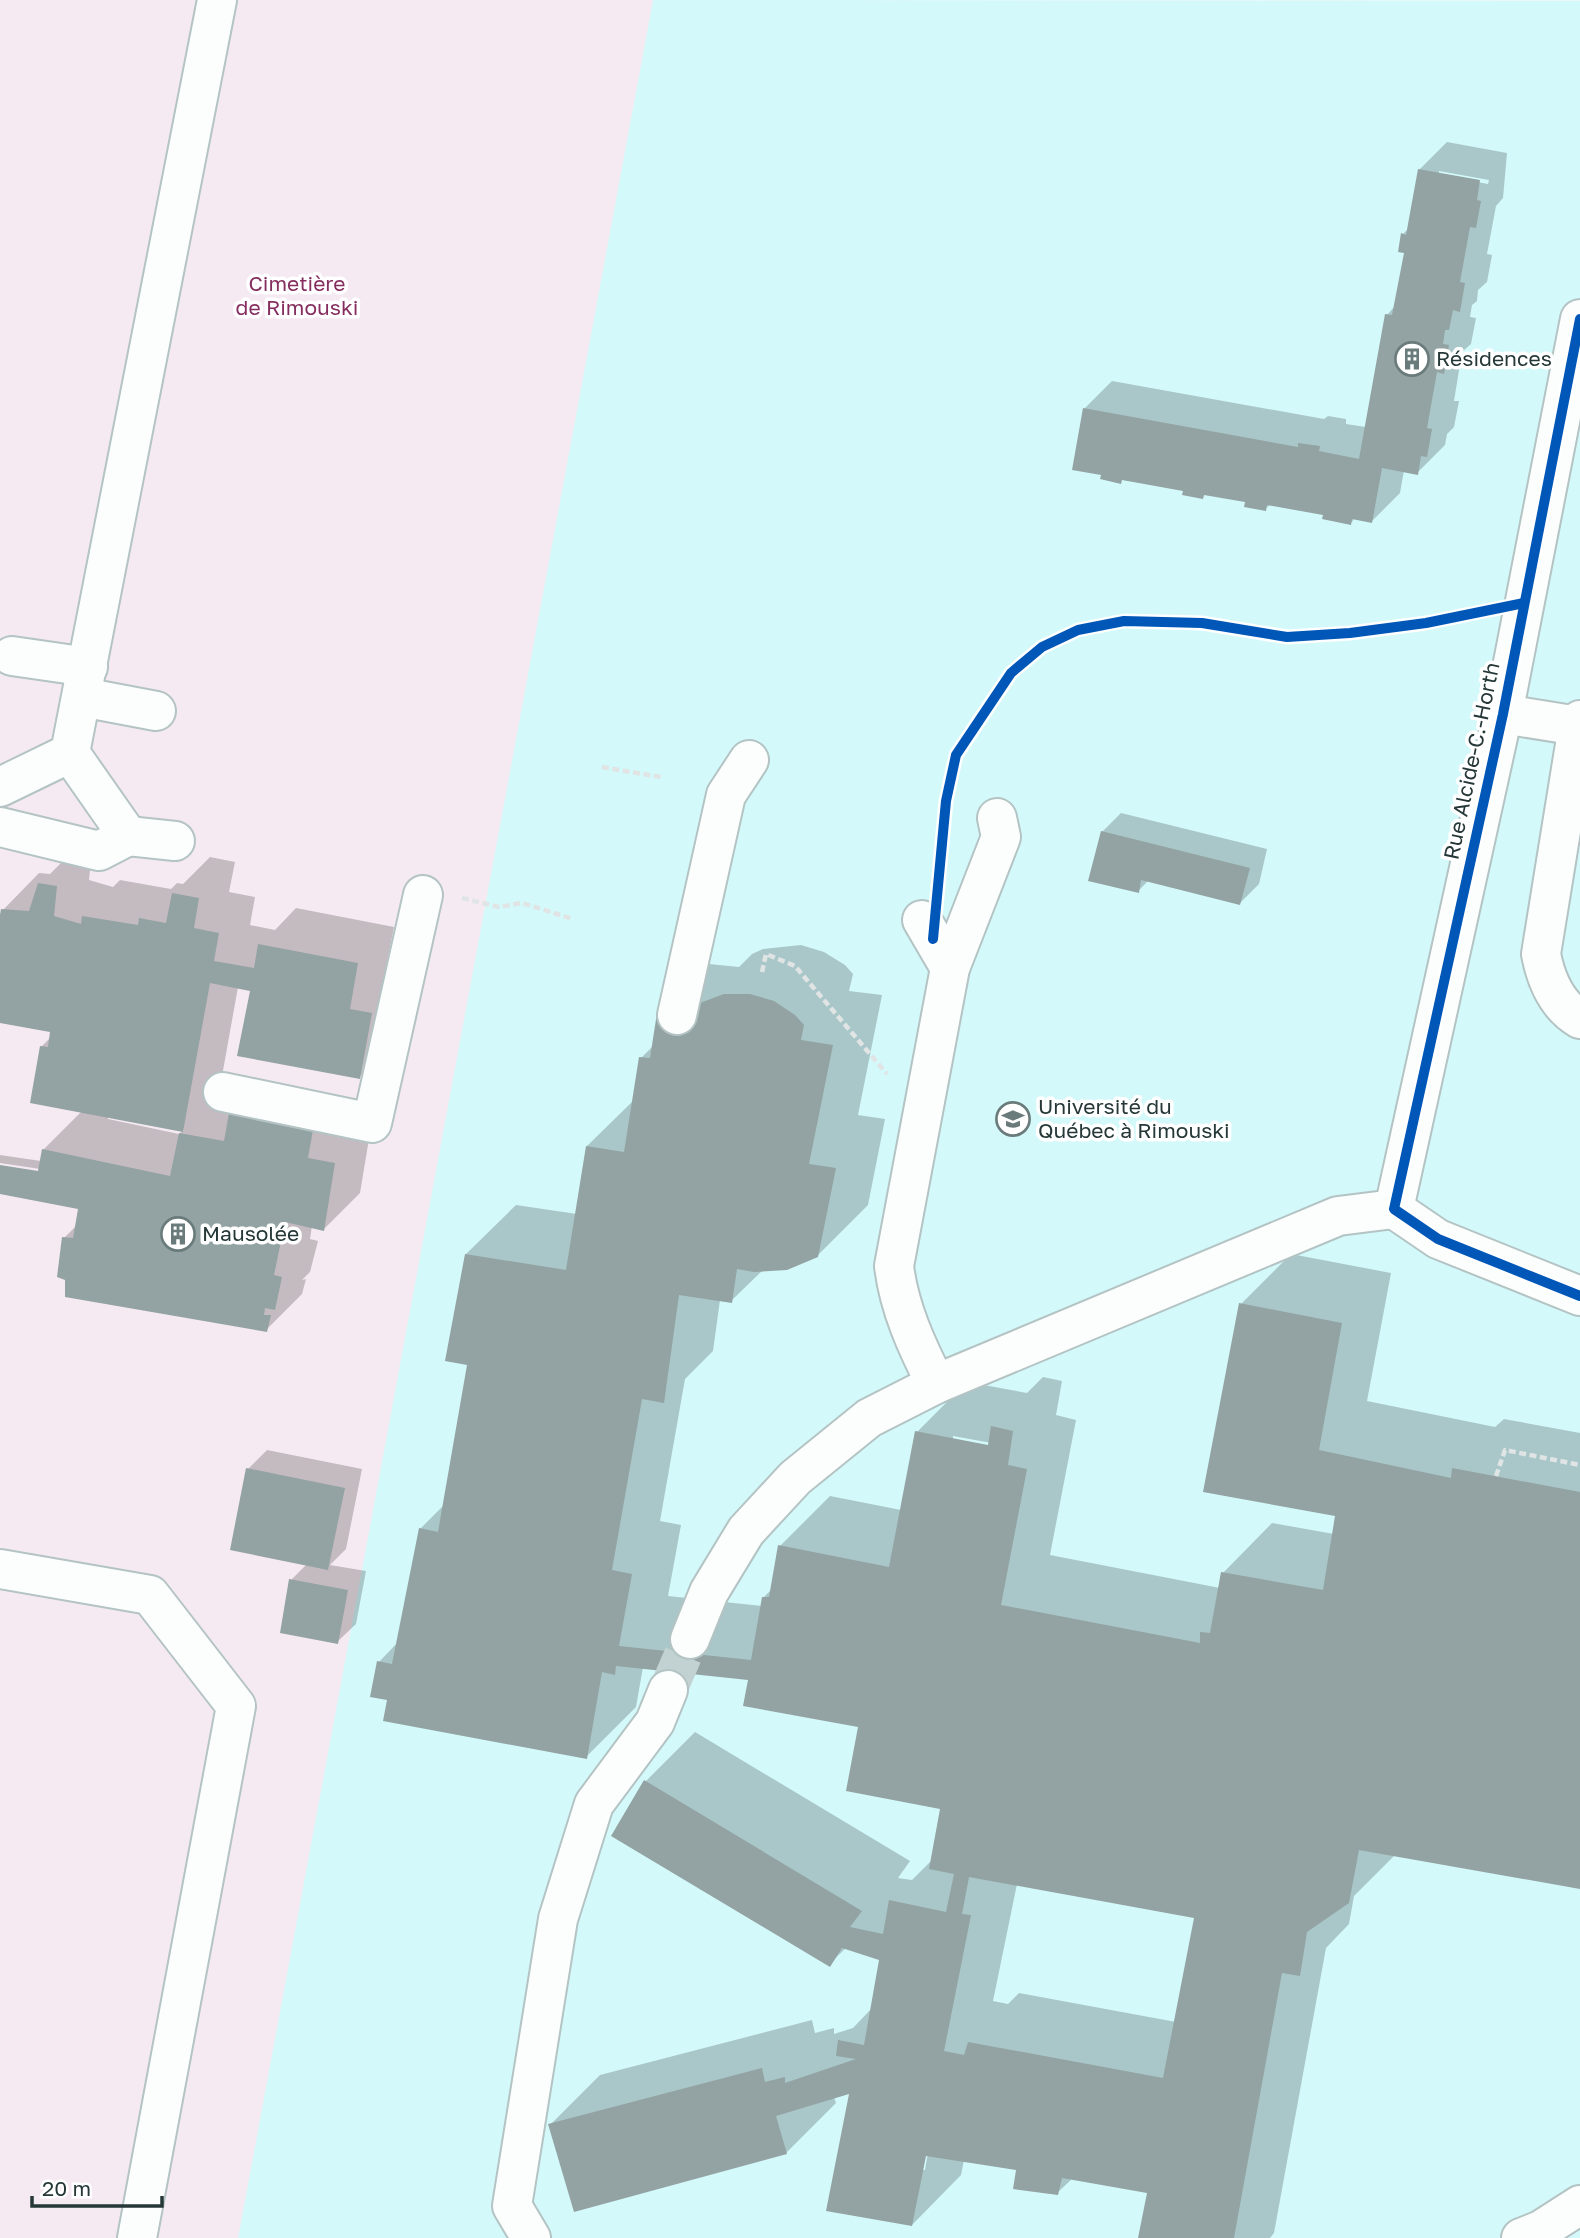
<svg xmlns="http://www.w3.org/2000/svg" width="1580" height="2238" font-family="'Golos Text',sans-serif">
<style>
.built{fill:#d4f9fa}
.green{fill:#f5eaf2}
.shadow{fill:#0003;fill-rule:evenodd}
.building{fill:#93a2a2;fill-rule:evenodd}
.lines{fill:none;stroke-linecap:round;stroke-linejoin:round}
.minor-tunnel{stroke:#c2d1d1;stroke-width:38;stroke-dasharray:38 19;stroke-linecap:butt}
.minor-casing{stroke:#b4c3c3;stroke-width:42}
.path{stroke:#e0e4e4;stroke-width:4.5;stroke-dasharray:7 3.5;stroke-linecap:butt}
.minor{stroke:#fcfefe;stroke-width:38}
.cycleway-casing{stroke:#fff;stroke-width:15}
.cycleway{stroke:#0057b8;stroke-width:10}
.labels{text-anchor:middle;stroke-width:7;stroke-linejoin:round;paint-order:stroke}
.park-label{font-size:21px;fill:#852e5f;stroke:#fff}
.poi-label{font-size:21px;fill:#253737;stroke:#fff;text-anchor:start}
.street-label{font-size:21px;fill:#253737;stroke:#fff}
</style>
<rect width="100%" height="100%" fill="#e9f8f8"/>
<polygon class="built" points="653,0 1580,1 1580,2238 238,2238"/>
<polygon class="green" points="0,0 653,0 238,2238 0,2238"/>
<g class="shadow">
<path d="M 1447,142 L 1507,153 L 1503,198 L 1496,206 L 1487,254 L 1492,255 L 1487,282 L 1478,290 L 1477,301 L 1472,305 L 1470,317 L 1476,318 L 1471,344 L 1462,352 L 1454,401 L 1459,401 L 1454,427 L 1447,434 L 1445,445 L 1417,473 L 1404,470 L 1400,493 L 1372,521 L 1355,518 L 1351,523 L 1325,514 L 1271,504 L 1265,509 L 1247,501 L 1206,493 L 1202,497 L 1185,490 L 1084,409 L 1112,381 L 1324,419 L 1328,416 L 1346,419 L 1346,424 L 1366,427 L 1387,315 L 1395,306 L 1406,252 L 1403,234 L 1409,228 L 1419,170 ZM 1439,171 L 1489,180 L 1488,184 L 1439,175 Z"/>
<polygon points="1121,813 1267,849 1259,884 1240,903 1149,880 1138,891 1102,832"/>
<path d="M 76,848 L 92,851 L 89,880 L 113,887 L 120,880 L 171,889 L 177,883 L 183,884 L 210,857 L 235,862 L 229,892 L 255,897 L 250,925 L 275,930 L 296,908 L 394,927 L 385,973 L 408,977 L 396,1041 L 359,1077 L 252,989 L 238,987 L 219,1093 L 371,1127 L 360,1193 L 324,1229 L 312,1226 L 310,1239 L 318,1241 L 310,1272 L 302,1280 L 306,1279 L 302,1294 L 266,1330 L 64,1238 L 77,1225 L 80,1207 L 0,1193 L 0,1167 L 46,1174 L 47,1170 L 0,1163 L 0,1155 L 41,1161 L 43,1150 L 82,1111 L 42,1046 L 51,1037 L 52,1031 L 0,1021 L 3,910 L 39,873 L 50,874 ZM 108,1116 L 184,1130 L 179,1134 L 108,1119 Z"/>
<path d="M 801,945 L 824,952 L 845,965 L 853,974 L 849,991 L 882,995 L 858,1115 L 885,1119 L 868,1205 L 817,1256 L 763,1270 L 731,1301 L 720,1300 L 713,1351 L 685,1379 L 660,1521 L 681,1525 L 668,1596 L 762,1606 L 764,1597 L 772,1589 L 780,1546 L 830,1496 L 901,1510 L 917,1432 L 967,1382 L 1027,1393 L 1043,1377 L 1062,1381 L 1056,1415 L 1076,1420 L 1050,1555 L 1220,1588 L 1223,1573 L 1272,1523 L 1334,1534 L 1337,1515 L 1241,1304 L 1291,1254 L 1391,1273 L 1367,1401 L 1495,1427 L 1504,1419 L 1580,1433 L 1580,1888 L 1395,1855 L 1354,1896 L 1349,1924 L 1326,1948 L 1274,2233 L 1270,2238 L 1140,2238 L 1149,2192 L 1073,2178 L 1057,2193 L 1018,2168 L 964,2160 L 961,2175 L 912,2225 L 851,2092 L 834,2097 L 836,2103 L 786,2153 L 550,2125 L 600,2075 L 812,2020 L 815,2033 L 834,2028 L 834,2034 L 853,2028 L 872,2008 L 881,1958 L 846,1948 L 829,1964 L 645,1782 L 695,1732 L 910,1861 L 898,1878 L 912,1880 L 933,1859 L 942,1808 L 860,1726 L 750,1678 L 643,1667 L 636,1707 L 586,1757 L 389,1699 L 379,1662 L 398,1642 L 420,1529 L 444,1505 L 469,1364 L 466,1254 L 516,1205 L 577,1214 L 587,1146 L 634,1100 L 641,1058 L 654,1045 L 659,1014 L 709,964 L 739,967 L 752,954 L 763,949 ZM 953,1436 L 997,1444 L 997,1448 L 953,1440 ZM 1017,1884 L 1196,1916 L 1176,2022 L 1019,1993 L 1008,2004 L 993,2001 ZM 926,2147 L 929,2147 L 925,2170 L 921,2170 Z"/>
<polygon points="267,1450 362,1469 346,1549 330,1565 366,1571 356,1624 337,1642 291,1580 307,1564 248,1469"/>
</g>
<g class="building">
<polygon points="1418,169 1480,180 1477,200 1481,201 1476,228 1470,227 1460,282 1465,283 1460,312 1453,310 1449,330 1445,330 1443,344 1449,345 1444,374 1437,372 1427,428 1432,429 1427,457 1421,456 1418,475 1382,468 1372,523 1352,519 1351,525 1322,519 1323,515 1267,505 1266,511 1244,507 1245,502 1204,495 1203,499 1182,495 1183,491 1122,480 1121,484 1100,479 1101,475 1072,470 1083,408 1298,447 1298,443 1320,446 1319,451 1359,459 1385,314 1392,315 1404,253 1398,252 1401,233 1406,235"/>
<polygon points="1101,831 1250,868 1240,905 1141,880 1139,893 1088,881"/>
<polygon points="38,883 57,886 54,916 81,924 82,916 138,925 139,918 166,923 172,893 199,898 194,928 219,933 214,961 254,968 258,944 358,963 350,1009 372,1013 360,1079 237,1056 250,991 210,983 183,1132 30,1103 40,1046 48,1047 50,1032 0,1023 0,915 1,909 29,911"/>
<path d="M 724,994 L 750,994 L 774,1001 L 795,1015 L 804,1025 L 801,1040 L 833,1045 L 809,1164 L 836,1168 L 818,1257 L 787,1270 L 754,1272 L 737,1269 L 732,1303 L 679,1295 L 664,1403 L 642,1399 L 612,1570 L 632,1574 L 619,1646 L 751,1660 L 762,1597 L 769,1597 L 778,1545 L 889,1567 L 915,1431 L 988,1445 L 991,1426 L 1013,1431 L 1008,1465 L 1027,1469 L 1001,1605 L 1200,1643 L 1200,1632 L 1210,1633 L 1221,1572 L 1323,1590 L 1335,1516 L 1203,1492 L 1239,1303 L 1342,1323 L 1319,1450 L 1451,1478 L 1452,1468 L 1580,1492 L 1580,1889 L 1359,1850 L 1349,1903 L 1307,1932 L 1300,1976 L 1282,1973 L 1234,2238 L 1138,2238 L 1147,2193 L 1062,2178 L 1058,2195 L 1013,2189 L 1016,2170 L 926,2156 L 912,2226 L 826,2211 L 849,2094 L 776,2116 L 787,2154 L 574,2212 L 548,2124 L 762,2068 L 765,2082 L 785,2077 L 785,2083 L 856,2059 L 836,2056 L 838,2040 L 864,2045 L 879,1960 L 842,1948 L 830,1967 L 611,1836 L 644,1780 L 862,1911 L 850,1927 L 883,1934 L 889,1900 L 946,1912 L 954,1874 L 929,1869 L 940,1809 L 846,1791 L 858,1727 L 743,1706 L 748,1680 L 616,1666 L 615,1675 L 602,1672 L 587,1759 L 383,1721 L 387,1700 L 370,1697 L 377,1661 L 392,1664 L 419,1528 L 438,1532 L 467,1365 L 445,1361 L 465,1254 L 566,1270 L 586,1146 L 624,1152 L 639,1057 L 650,1058 L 657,1013 L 698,1017 L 700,1003 ZM 969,1877 L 1194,1918 L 1163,2078 L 968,2042 L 964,2055 L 944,2051 L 971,1915 L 962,1914 Z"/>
<polygon points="229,1113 313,1130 308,1158 335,1163 324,1231 285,1222 274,1275 282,1277 275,1310 265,1308 264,1315 271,1315 267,1332 65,1297 65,1280 57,1277 62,1237 73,1238 78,1209 0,1194 0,1165 38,1171 42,1149 170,1176 179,1133 224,1141"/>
<polygon points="246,1468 345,1488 328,1570 230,1550"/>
<polygon points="289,1579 348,1590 338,1644 280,1633"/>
</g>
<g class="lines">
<polyline class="minor-tunnel" points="668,1690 690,1639"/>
<g class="minor-casing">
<g id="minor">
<polyline points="12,656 88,667"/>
<polyline points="82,697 156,711"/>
<polyline points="1503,714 1578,726 1580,720"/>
<path d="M 1578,726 L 1541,954 C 1546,980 1556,1005 1580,1019"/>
<polyline points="0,787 70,753 217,0"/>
<polyline points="0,827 99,851 128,836 70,753"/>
<polyline points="128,836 175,841"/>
<polyline points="922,920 950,968"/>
<polyline points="677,1015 726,795 749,760"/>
<polyline points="223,1092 372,1123 423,895"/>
<polyline points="1394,1209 1503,714 1580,319"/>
<polyline points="1394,1209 1438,1239 1580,1296"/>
<path d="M 936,1384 C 917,1347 899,1308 894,1266 L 950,968 L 1001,837 L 997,818"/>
<polyline points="0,1569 150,1595 236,1706 137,2238"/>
<polyline points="690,1639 709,1592 746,1531 795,1478 869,1418 936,1384 1338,1216 1394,1209"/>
<polyline points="531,2238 512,2206 558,1919 594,1804 655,1722 668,1690"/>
<polyline points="1521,2238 1541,2230 1580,2205"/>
</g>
</g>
<g class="path">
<polyline points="602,767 661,777"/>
<polyline points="462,898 499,907 522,903 573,919"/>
<polyline points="762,972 766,954 795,966 887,1074"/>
<polyline points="1496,1476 1505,1450 1580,1465"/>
</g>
<use href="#minor" class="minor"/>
<g class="cycleway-casing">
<g id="cycleway">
<polyline points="1580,319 1503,714 1394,1209 1438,1239 1580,1296"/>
<polyline points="933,939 946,801 956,755 1011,673 1042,647 1078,630 1124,621 1202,623 1287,637 1350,633 1426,623 1524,603"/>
</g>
</g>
<use href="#cycleway" class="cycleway"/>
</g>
<defs>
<g id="building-ring" transform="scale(1.75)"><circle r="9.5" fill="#fff" stroke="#6a7b7b" stroke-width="1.5"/><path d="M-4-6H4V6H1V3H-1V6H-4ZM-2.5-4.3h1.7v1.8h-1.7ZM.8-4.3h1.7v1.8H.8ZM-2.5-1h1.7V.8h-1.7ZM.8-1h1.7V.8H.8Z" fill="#6a7b7b"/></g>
<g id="university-ring" transform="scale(1.75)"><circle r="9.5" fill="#fff" stroke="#6a7b7b" stroke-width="1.5"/><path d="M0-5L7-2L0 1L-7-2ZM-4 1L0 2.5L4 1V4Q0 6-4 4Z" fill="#6a7b7b"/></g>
</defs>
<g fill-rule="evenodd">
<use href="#building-ring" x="1412" y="359"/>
<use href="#university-ring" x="1013" y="1119"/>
<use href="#building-ring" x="178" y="1234"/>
</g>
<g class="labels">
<g class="park-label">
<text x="297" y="291">Cimetière<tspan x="297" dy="24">de Rimouski</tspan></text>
</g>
<g class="poi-label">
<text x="1436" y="366">Résidences</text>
<text x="1038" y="1114">Université du<tspan x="1038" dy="24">Québec à Rimouski</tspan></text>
<text x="202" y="1241">Mausolée</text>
</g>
<g class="street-label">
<text transform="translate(1472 761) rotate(-78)" y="7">Rue Alcide-C.-Horth</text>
</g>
</g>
<path d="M32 2196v10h130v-10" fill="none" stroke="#253737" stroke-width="3.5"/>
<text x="42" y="2196" font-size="21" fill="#253737" stroke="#ffffff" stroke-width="5" paint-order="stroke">20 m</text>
</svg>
